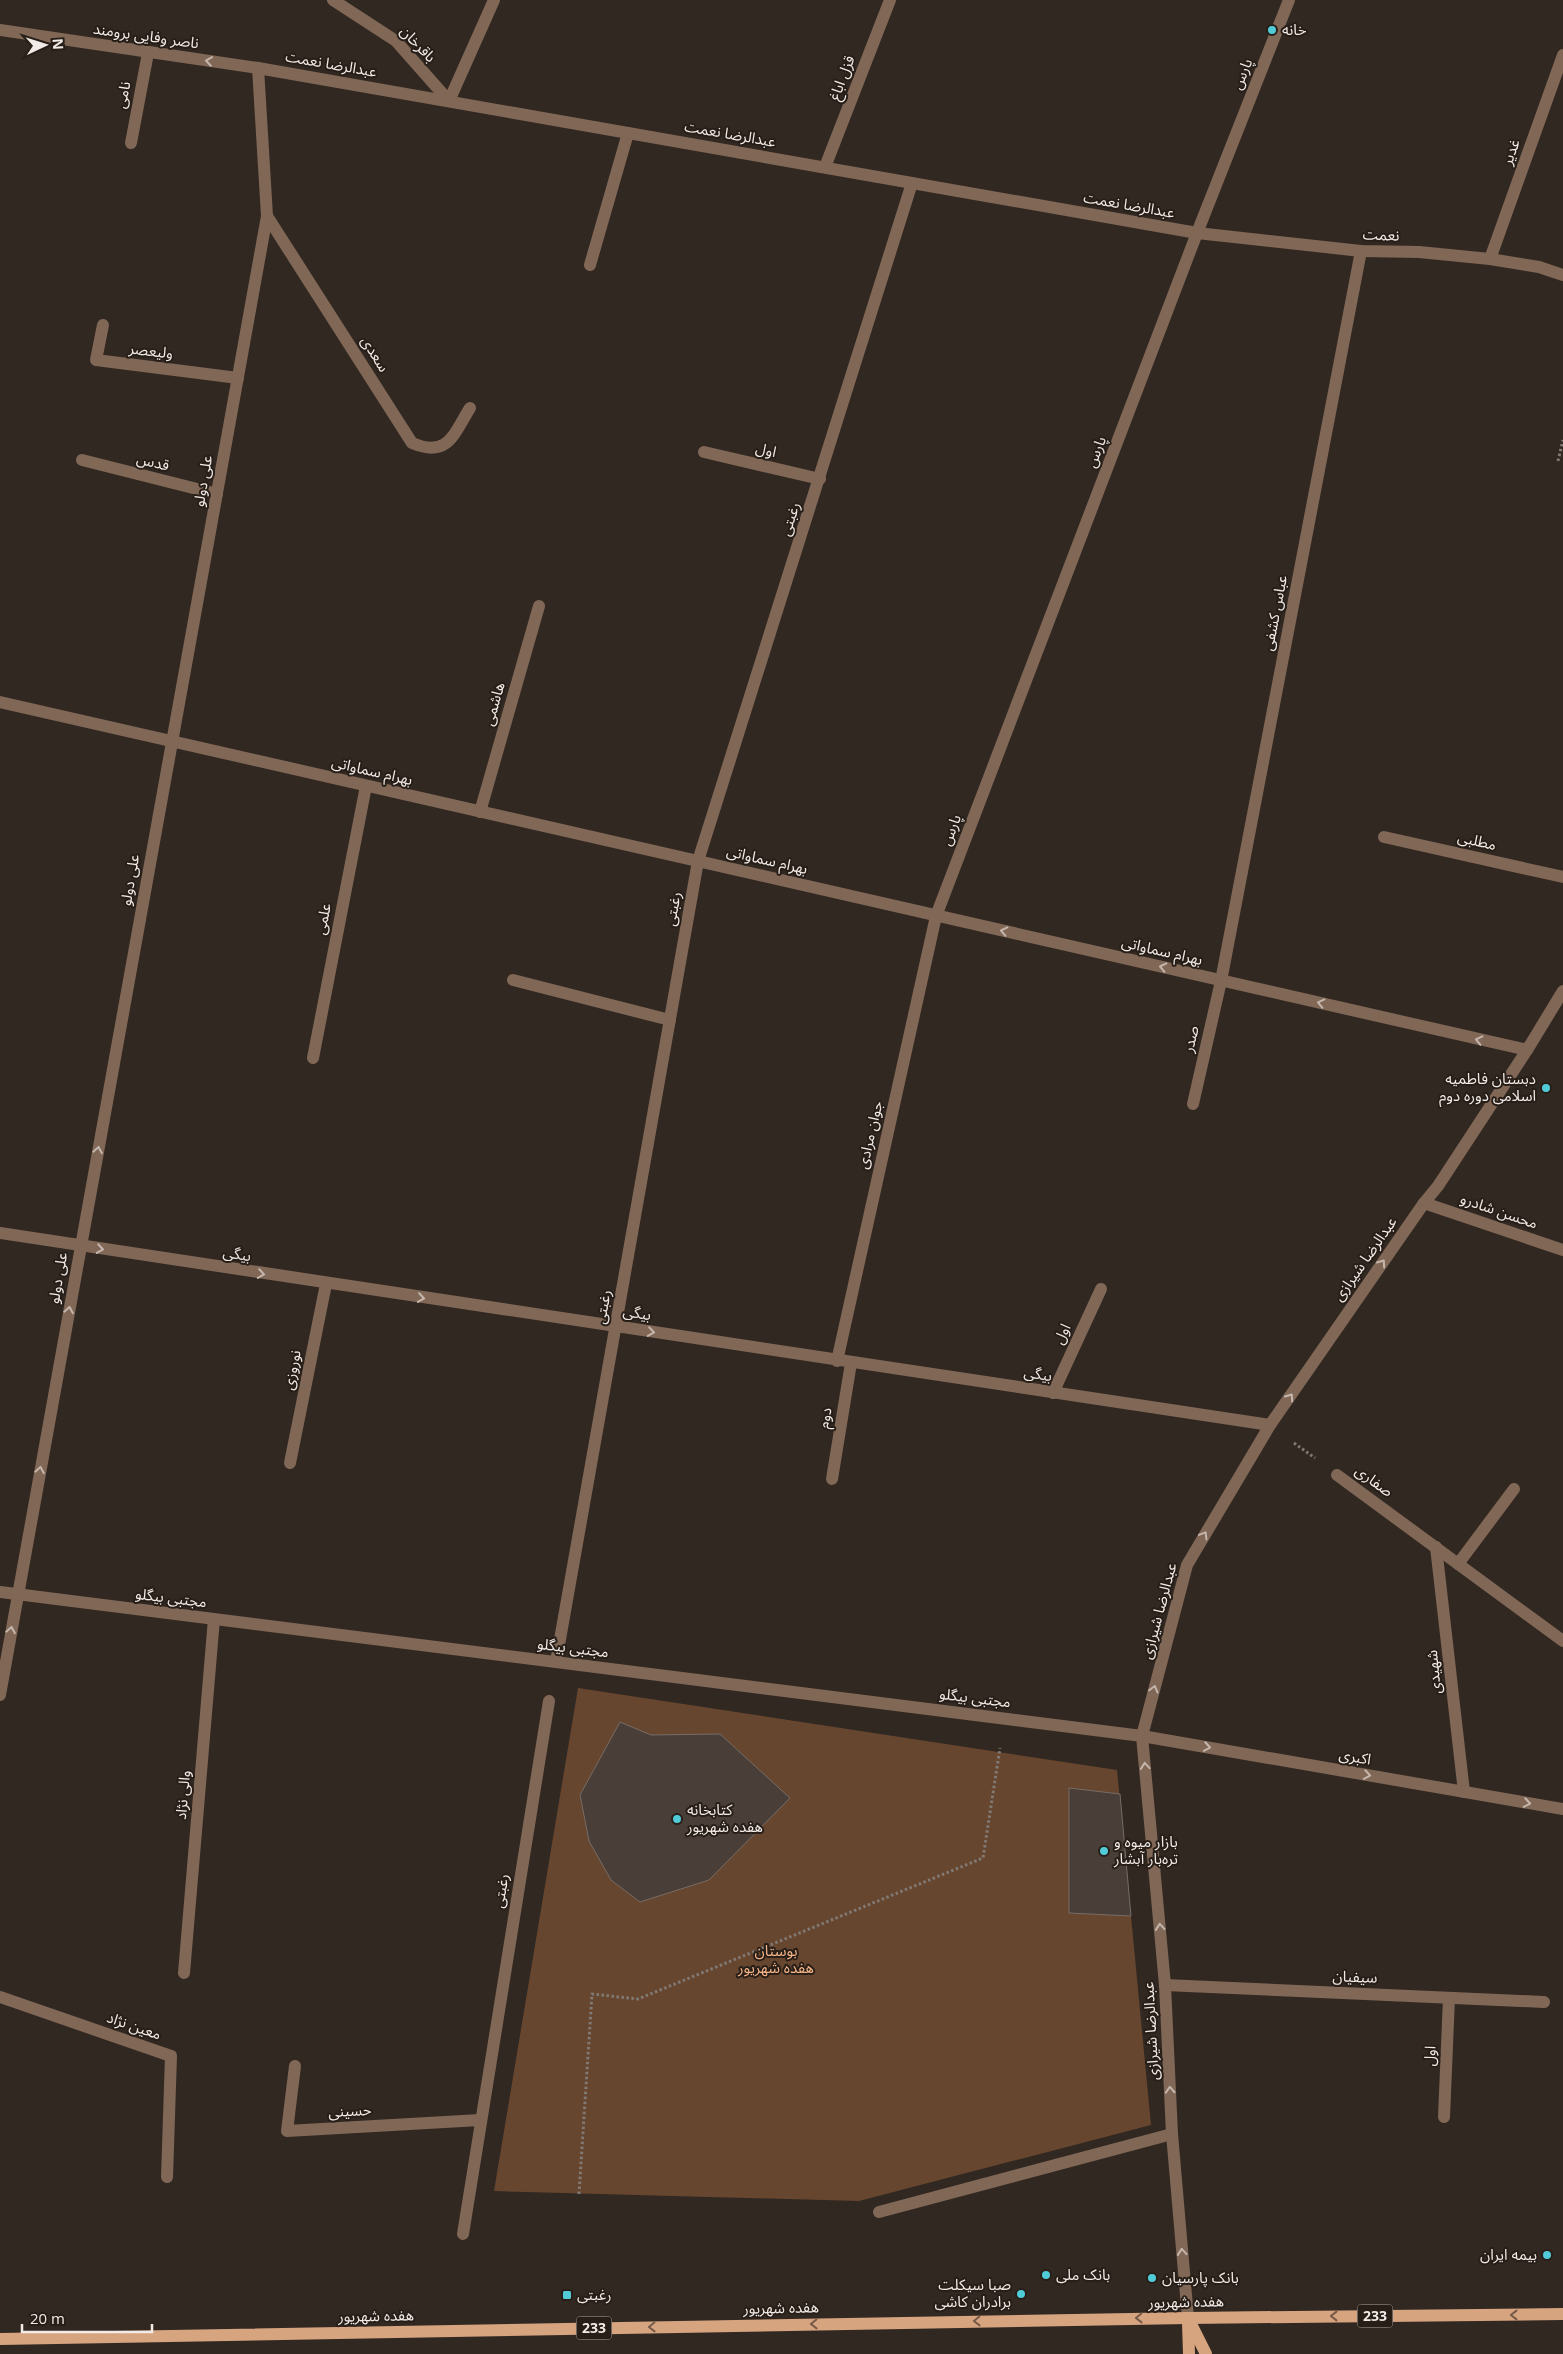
<svg xmlns="http://www.w3.org/2000/svg" width="1563" height="2354" font-family="'Open Sans','Noto Sans Arabic',sans-serif">
<style>
.green{fill:#67462f}
.building{fill:#493f38;stroke:#776c65}
.lines{fill:none;stroke-linecap:round;stroke-linejoin:round}
.path{stroke:#817974;stroke-width:3;stroke-dasharray:2.5 2.5;stroke-linecap:butt}
.minor{stroke:#806756;stroke-width:12}
.tertiary{stroke:#806756;stroke-width:12}
.primary{stroke:#d7a480;stroke-width:12}
.oneway{stroke:#c4b6ac}
.oneway2{stroke:#765a47}
.poi-dot{fill:#52cbd9;stroke:#271e18;stroke-width:2}
.labels{text-anchor:middle;stroke-width:4;stroke-linejoin:round;paint-order:stroke}
.shield{fill:#271e18;stroke:#b4ada8;stroke-width:1}
.shield-label{font-size:14px;font-weight:bold;fill:#f1eae6}
.poi-label{font-size:15px;fill:#f1eae6;stroke:#271e18;text-anchor:start}
.street-label{font-size:15px;fill:#f1eae6;stroke:#271e18}
.park-label{font-size:15px;fill:#f6b588;stroke:#271e18}
</style>
<rect width="100%" height="100%" fill="#312822"/>
<polygon class="green" points="578,1688 1117,1770 1151,2125 859,2201 494,2191"/>
<g class="building">
<polygon points="620,1722 651,1735 720,1734 790,1798 709,1880 640,1902 611,1880 589,1841 580,1795"/>
<polygon points="1069,1788 1120,1794 1131,1916 1069,1913"/>
</g>
<g class="lines">
<g class="path">
<polyline points="1558,461 1563,440"/>
<polyline points="1294,1443 1315,1458"/>
<polyline points="579,2194 592,1994 638,1999 983,1858 1000,1748"/>
</g>
<g class="minor">
<polyline points="333,0 396,41 449,101 494,0"/>
<polyline points="131,143 148,53"/>
<polyline points="825,167 890,0"/>
<path d="M 267,216 L 412,443 C 448,458 453,435 470,408"/>
<polyline points="1490,259 1563,55"/>
<polyline points="590,265 628,133"/>
<polyline points="103,325 96,360 238,378"/>
<polyline points="704,452 820,479"/>
<polyline points="82,460 217,494"/>
<polyline points="0,702 1527,1050"/>
<polyline points="480,812 539,606"/>
<polyline points="1384,837 1563,877"/>
<polyline points="513,980 670,1020"/>
<polyline points="313,1058 366,786"/>
<polyline points="1193,1104 1221,981 1361,251"/>
<polyline points="1424,1203 1563,1250"/>
<polyline points="0,1233 1270,1425"/>
<polyline points="837,1361 936,916 1197,233 1289,0"/>
<polyline points="1053,1393 1101,1289"/>
<polyline points="290,1463 326,1284"/>
<polyline points="1337,1475 1563,1641"/>
<polyline points="832,1479 851,1363"/>
<polyline points="1436,1547 1464,1792"/>
<polyline points="1458,1564 1514,1489"/>
<polyline points="556,1662 698,861 912,183"/>
<polyline points="0,1695 267,216 258,68 1197,233 1361,251 1419,252 1490,259 1539,267 1563,275"/>
<polyline points="1142,1736 1563,1809"/>
<polyline points="184,1973 214,1619"/>
<polyline points="1165,1985 1544,2002"/>
<polyline points="0,1997 171,2056 167,2177"/>
<polyline points="295,2066 287,2131 480,2120"/>
<polyline points="1444,2117 1449,1998"/>
<polyline points="879,2212 1172,2134"/>
<polyline points="463,2234 549,1701"/>
</g>
<g class="tertiary">
<polyline points="0,30 258,68"/>
<polyline points="0,1592 1142,1736"/>
<polyline points="1188,2318 1172,2134 1165,1985 1142,1736 1187,1565 1270,1425 1424,1203 1438,1186 1527,1050 1563,991"/>
</g>
<g class="primary">
<polyline points="1188,2318 1206,2354"/>
<polyline points="1188,2323 1189,2354"/>
<polyline points="0,2339 1188,2318 1563,2314"/>
</g>
</g>
<defs><path id="oneway-chevron" d="M-2-3.5L2.5 0L-2 3.5" fill="none" stroke-width="1.6" stroke-linecap="round" stroke-linejoin="round" transform="scale(1.25)"/></defs>
<g class="oneway">
<use href="#oneway-chevron" transform="translate(209 61) rotate(-172)"/>
<use href="#oneway-chevron" transform="translate(1004 931) rotate(-167)"/>
<use href="#oneway-chevron" transform="translate(1163 967) rotate(-167)"/>
<use href="#oneway-chevron" transform="translate(1321 1003) rotate(-167)"/>
<use href="#oneway-chevron" transform="translate(1479 1040) rotate(-167)"/>
<use href="#oneway-chevron" transform="translate(98 1150) rotate(-80)"/>
<use href="#oneway-chevron" transform="translate(100 1249) rotate(9)"/>
<use href="#oneway-chevron" transform="translate(1382 1263) rotate(-55)"/>
<use href="#oneway-chevron" transform="translate(261 1274) rotate(9)"/>
<use href="#oneway-chevron" transform="translate(421 1298) rotate(8)"/>
<use href="#oneway-chevron" transform="translate(69 1310) rotate(-80)"/>
<use href="#oneway-chevron" transform="translate(651 1332) rotate(9)"/>
<use href="#oneway-chevron" transform="translate(1290 1397) rotate(-55)"/>
<use href="#oneway-chevron" transform="translate(40 1470) rotate(-80)"/>
<use href="#oneway-chevron" transform="translate(1204 1535) rotate(-59)"/>
<use href="#oneway-chevron" transform="translate(11 1630) rotate(-80)"/>
<use href="#oneway-chevron" transform="translate(1154 1689) rotate(-75)"/>
<use href="#oneway-chevron" transform="translate(1207 1747) rotate(10)"/>
<use href="#oneway-chevron" transform="translate(1145 1766) rotate(-95)"/>
<use href="#oneway-chevron" transform="translate(1367 1775) rotate(10)"/>
<use href="#oneway-chevron" transform="translate(1527 1803) rotate(10)"/>
<use href="#oneway-chevron" transform="translate(1160 1927) rotate(-95)"/>
<use href="#oneway-chevron" transform="translate(1170 2090) rotate(-93)"/>
<use href="#oneway-chevron" transform="translate(1182 2252) rotate(-95)"/>
</g>
<g class="oneway2">
<use href="#oneway-chevron" transform="translate(1514 2315) rotate(180)"/>
<use href="#oneway-chevron" transform="translate(1334 2316) rotate(180)"/>
<use href="#oneway-chevron" transform="translate(1139 2318) rotate(179)"/>
<use href="#oneway-chevron" transform="translate(977 2321) rotate(179)"/>
<use href="#oneway-chevron" transform="translate(814 2324) rotate(179)"/>
<use href="#oneway-chevron" transform="translate(652 2327) rotate(179)"/>
</g>
<g class="poi-dot">
<circle cx="1272" cy="30" r="5"/>
<circle cx="1546" cy="1088" r="5"/>
<circle cx="677" cy="1819" r="5"/>
<circle cx="1104" cy="1851" r="5"/>
<circle cx="1547" cy="2255" r="5"/>
<circle cx="1046" cy="2275" r="5"/>
<circle cx="1152" cy="2278" r="5"/>
<circle cx="1021" cy="2294" r="5"/>
<rect x="562" y="2290" width="10" height="10" rx="2.5"/>
</g>
<g class="labels">
<g class="shield">
<rect x="1357.5" y="2304.5" width="35" height="23" rx="4"/>
<rect x="576.5" y="2316.5" width="35" height="23" rx="4"/>
</g>
<g class="shield-label">
<text x="1375" y="2321">233</text>
<text x="594" y="2333">233</text>
</g>
<g class="poi-label">
<text x="1282" y="35">خانه</text>
<text x="1536" y="1084" text-anchor="end">دبستان فاطمیه<tspan x="1536" dy="17">اسلامی دوره دوم</tspan></text>
<text x="687" y="1815">کتابخانه<tspan x="687" dy="17">هفده شهریور</tspan></text>
<text x="1114" y="1847">بازار میوه و<tspan x="1114" dy="17">تره‌بار آبشار</tspan></text>
<text x="1537" y="2260" text-anchor="end">بیمه ایران</text>
<text x="1056" y="2280">بانک ملی</text>
<text x="1162" y="2283">بانک پارسیان</text>
<text x="1011" y="2290" text-anchor="end">صبا سیکلت<tspan x="1011" dy="17">برادران کاشی</tspan></text>
<text x="577" y="2300">رغبتی</text>
</g>
<g class="street-label">
<text transform="translate(146 36) rotate(8)" y="5">ناصر وفایی برومند</text>
<text transform="translate(418 44) rotate(46)" y="5">باقرخان</text>
<text transform="translate(331 64) rotate(10)" y="5">عبدالرضا نعمت</text>
<text transform="translate(1242 74) rotate(-68)" y="5">پارس</text>
<text transform="translate(842 78) rotate(-69)" y="5">قزل اباغ</text>
<text transform="translate(123 95) rotate(-79)" y="5">نامی</text>
<text transform="translate(730 134) rotate(10)" y="5">عبدالرضا نعمت</text>
<text transform="translate(1511 152) rotate(-70)" y="5">غدیر</text>
<text transform="translate(1129 205) rotate(10)" y="5">عبدالرضا نعمت</text>
<text transform="translate(1381 235) rotate(2)" y="5">نعمت</text>
<text transform="translate(151 351) rotate(7)" y="5">ولیعصر</text>
<text transform="translate(375 354) rotate(58)" y="5">سعدی</text>
<text transform="translate(766 450) rotate(13)" y="5">اول</text>
<text transform="translate(1096 452) rotate(-69)" y="5">پارس</text>
<text transform="translate(153 462) rotate(14)" y="5">قدس</text>
<text transform="translate(203 481) rotate(-80)" y="5">علی دولو</text>
<text transform="translate(790 519) rotate(-72)" y="5">رغبتی</text>
<text transform="translate(1275 613) rotate(-79)" y="5">عباس کشفی</text>
<text transform="translate(494 704) rotate(-74)" y="5">هاشمی</text>
<text transform="translate(372 771) rotate(13)" y="5">بهرام سماواتی</text>
<text transform="translate(951 830) rotate(-69)" y="5">پارس</text>
<text transform="translate(1477 841) rotate(13)" y="5">مطلبی</text>
<text transform="translate(767 860) rotate(13)" y="5">بهرام سماواتی</text>
<text transform="translate(130 880) rotate(-80)" y="5">علی دولو</text>
<text transform="translate(673 909) rotate(-80)" y="5">رغبتی</text>
<text transform="translate(323 919) rotate(-79)" y="5">علمی</text>
<text transform="translate(1162 951) rotate(13)" y="5">بهرام سماواتی</text>
<text transform="translate(1191 1039) rotate(-77)" y="5">صدر</text>
<text transform="translate(870 1135) rotate(-77)" y="5">جوان مرادی</text>
<text transform="translate(1499 1211) rotate(19)" y="5">محسن شادرو</text>
<text transform="translate(237 1254) rotate(9)" y="5">بیگی</text>
<text transform="translate(1365 1259) rotate(-55)" y="5">عبدالرضا شیرازی</text>
<text transform="translate(58 1278) rotate(-80)" y="5">علی دولو</text>
<text transform="translate(603 1307) rotate(-80)" y="5">رغبتی</text>
<text transform="translate(637 1313) rotate(9)" y="5">بیگی</text>
<text transform="translate(1062 1334) rotate(-65)" y="5">اول</text>
<text transform="translate(292 1370) rotate(-79)" y="5">نوروزی</text>
<text transform="translate(1038 1374) rotate(9)" y="5">بیگی</text>
<text transform="translate(825 1418) rotate(-81)" y="5">دوم</text>
<text transform="translate(1374 1481) rotate(36)" y="5">صفاری</text>
<text transform="translate(171 1598) rotate(7)" y="5">مجتبی بیگلو</text>
<text transform="translate(1159 1611) rotate(-75)" y="5">عبدالرضا شیرازی</text>
<text transform="translate(573 1648) rotate(7)" y="5">مجتبی بیگلو</text>
<text transform="translate(1434 1672) rotate(-96)" y="5">شهیدی</text>
<text transform="translate(975 1698) rotate(7)" y="5">مجتبی بیگلو</text>
<text transform="translate(1355 1757) rotate(10)" y="5">اکبری</text>
<text transform="translate(183 1795) rotate(-85)" y="5">والی نژاد</text>
<text transform="translate(501 1891) rotate(-81)" y="5">رغبتی</text>
<text transform="translate(1355 1977) rotate(2)" y="5">سیفیان</text>
<text transform="translate(134 2026) rotate(19)" y="5">معین نژاد</text>
<text transform="translate(1151 2031) rotate(-93)" y="5">عبدالرضا شیرازی</text>
<text transform="translate(1430 2056) rotate(-87)" y="5">اول</text>
<text transform="translate(350 2111) rotate(-3)" y="5">حسینی</text>
<text transform="translate(1186 2302) rotate(-1)" y="5">هفده شهریور</text>
<text transform="translate(781 2308) rotate(-1)" y="5">هفده شهریور</text>
<text transform="translate(376 2316) rotate(-1)" y="5">هفده شهریور</text>
</g>
<g class="park-label">
<text x="776" y="1956">بوستان<tspan x="776" dy="17">هفده شهریور</tspan></text>
</g>
</g>
<g transform="translate(45 45) rotate(86)" stroke="#271e18" stroke-width="4" paint-order="stroke">
<path d="M0-4L9 19L0 12L-9 19Z" fill="#f1eae6"/>
<text y="-8" font-size="14" font-weight="bold" text-anchor="middle" fill="#f1eae6">N</text>
</g>
<path d="M22 2324v8h130v-8" fill="none" stroke="#f1eae6" stroke-width="2.5"/>
<text x="30" y="2324" font-size="15" fill="#f1eae6" stroke="#271e18" stroke-width="4" paint-order="stroke">20 m</text>
</svg>
